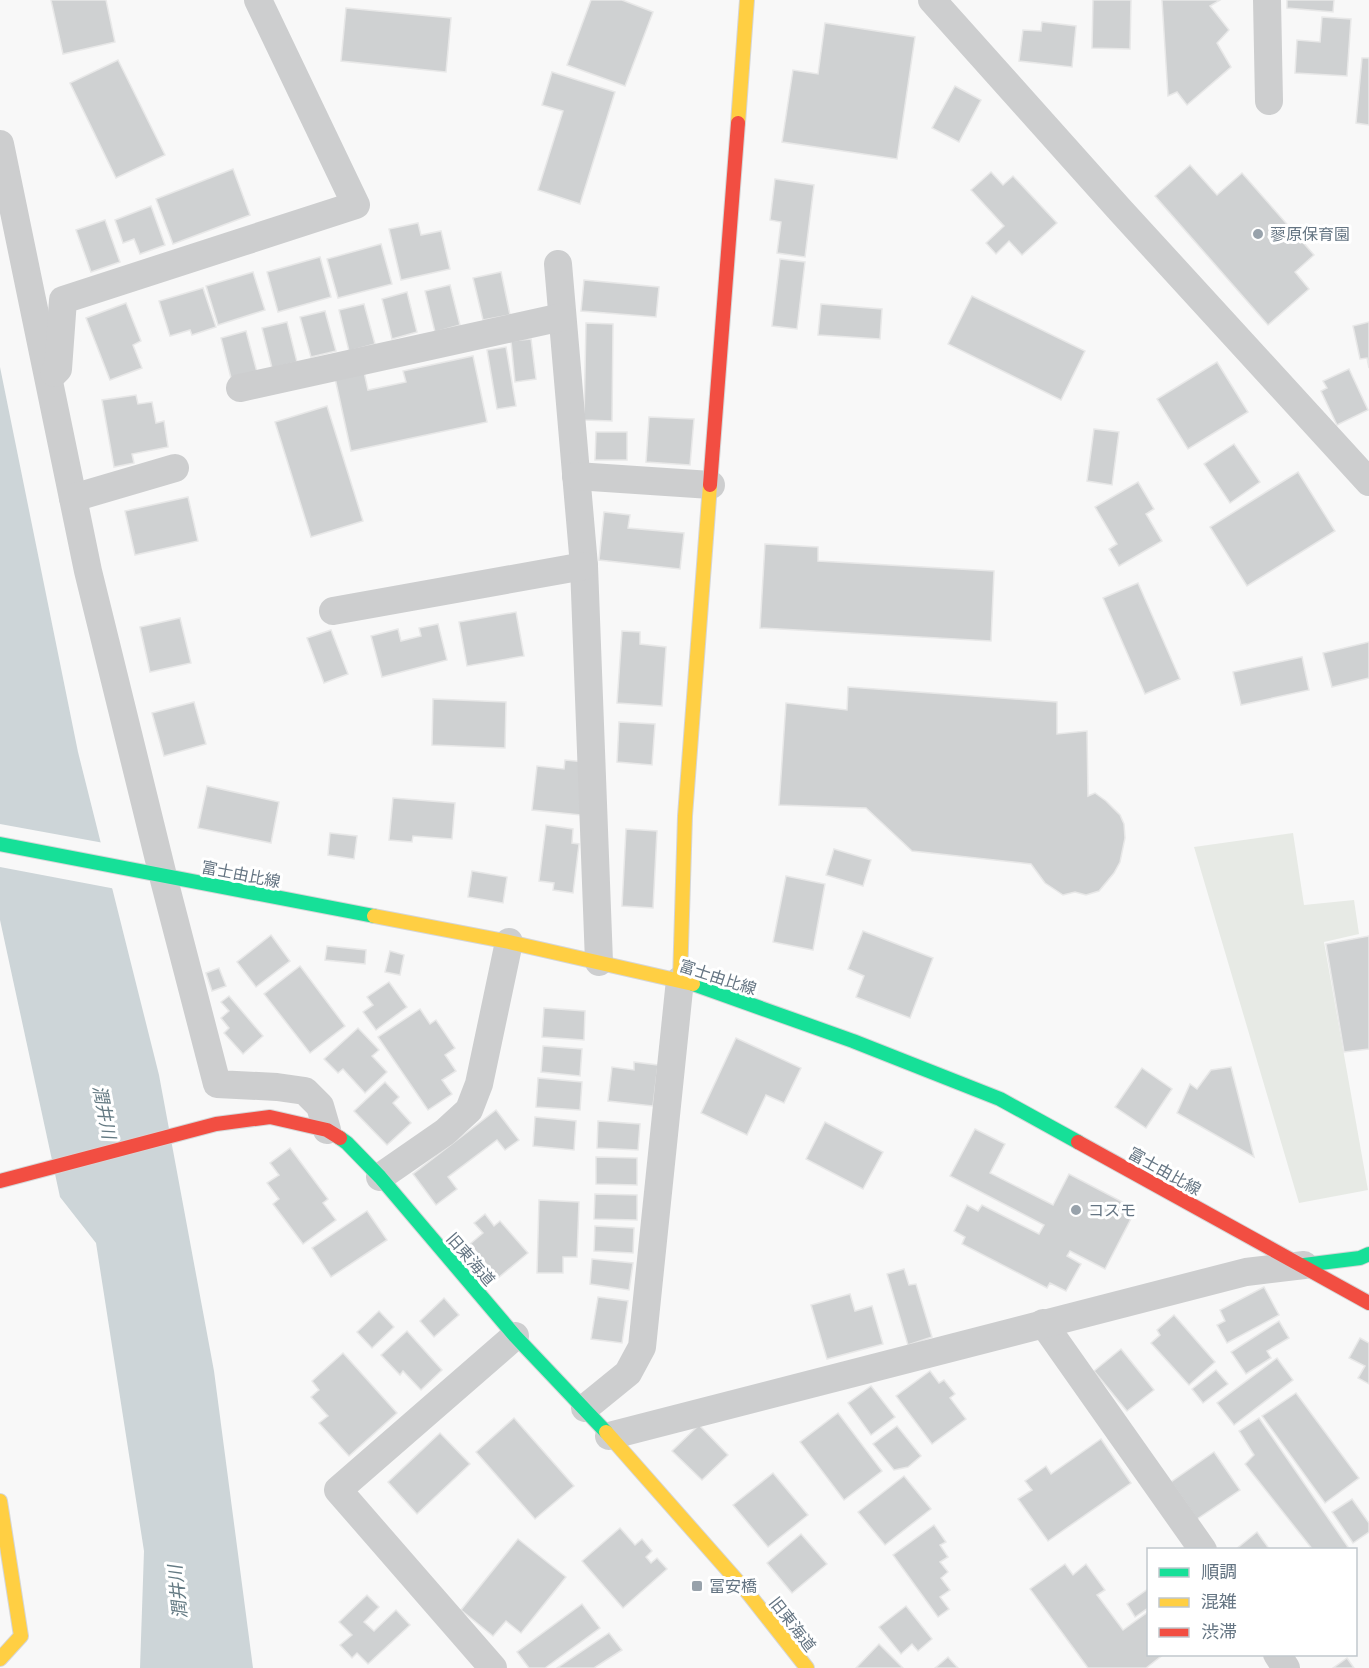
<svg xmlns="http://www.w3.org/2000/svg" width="1369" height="1668" font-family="'Work Sans','Noto Sans JP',sans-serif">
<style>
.green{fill:#e7eae5}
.water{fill:#cdd5d8}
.pier{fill:#f8f8f8}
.building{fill:#cfd1d2;stroke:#e8e8e8;stroke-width:1.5}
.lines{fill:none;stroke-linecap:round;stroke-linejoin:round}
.fast-casing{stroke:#d5d6d7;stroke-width:16}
.slow-casing{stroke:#d5d6d7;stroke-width:16}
.jam-casing{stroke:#d5d6d7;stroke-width:16}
.street{stroke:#cdcecf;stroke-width:28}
.fast{stroke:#16e098;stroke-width:14}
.slow{stroke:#ffcf43;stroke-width:14}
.jam{stroke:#f24e42;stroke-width:14}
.poi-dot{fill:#98a2ab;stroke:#fff;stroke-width:2}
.labels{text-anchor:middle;stroke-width:6;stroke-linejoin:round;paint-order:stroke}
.poi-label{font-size:16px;fill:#647482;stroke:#fff;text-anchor:start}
.street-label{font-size:16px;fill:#647482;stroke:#fff}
.water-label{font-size:18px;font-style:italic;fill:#647a83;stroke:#fff}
</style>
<rect width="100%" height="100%" fill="#f8f8f8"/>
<polygon class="green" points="1293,833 1304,905 1354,900 1359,934 1324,942 1368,1190 1299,1203 1194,847"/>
<polygon class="water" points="0,367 78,752 159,1075 214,1371 253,1668 140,1668 144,1551 96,1243 60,1197 0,920"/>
<polygon class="pier" points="0,824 104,843 116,889 0,867"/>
<g class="building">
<polygon points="51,0 106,0 115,42 63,54"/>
<polygon points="591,0 622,0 653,12 625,86 567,65"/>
<polygon points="1093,0 1131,0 1130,49 1092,48"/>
<polygon points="1162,0 1220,0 1210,6 1229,30 1217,43 1231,67 1187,105 1177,92 1168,96"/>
<polygon points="1287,0 1334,0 1333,12 1287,8"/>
<polygon points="346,8 451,18 446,72 341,61"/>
<polygon points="1322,17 1351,19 1347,76 1295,73 1297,40 1320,42"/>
<polygon points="1042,22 1076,26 1072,67 1019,61 1023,30 1041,31"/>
<polygon points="825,23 915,37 897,159 782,142 793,70 818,74"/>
<polygon points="1362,58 1369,58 1369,125 1356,123"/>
<polygon points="118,60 165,155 116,178 70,83"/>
<polygon points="552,72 615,92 580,204 538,190 563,111 542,105"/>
<polygon points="955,86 981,100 959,142 932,128"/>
<polygon points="1190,165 1217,195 1242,173 1314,255 1295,272 1309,289 1268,325 1155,196"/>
<polygon points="233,169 250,215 173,244 156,199"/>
<polygon points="991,172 1003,185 1013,176 1057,223 1022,255 1009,241 996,254 986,243 1004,226 971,190"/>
<polygon points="775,179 814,185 805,257 777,253 781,222 770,220"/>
<polygon points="151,206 165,245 140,254 134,239 123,243 115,220"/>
<polygon points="105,220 120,262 91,272 76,230"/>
<polygon points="418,223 421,235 441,231 450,269 401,280 389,229"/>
<polygon points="381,244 392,284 338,298 327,259"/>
<polygon points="320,257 331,297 278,312 267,272"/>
<polygon points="780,259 805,262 797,329 772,326"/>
<polygon points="253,272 265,310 218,325 206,286"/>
<polygon points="501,272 510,315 483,320 473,278"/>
<polygon points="584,280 659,287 656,317 581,311"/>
<polygon points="450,285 460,325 435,332 425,291"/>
<polygon points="203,288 216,327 192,335 190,330 170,336 159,301"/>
<polygon points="407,292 417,332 392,339 382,299"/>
<polygon points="972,296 1085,351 1061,400 948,344"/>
<polygon points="126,303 141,341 133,345 142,368 110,380 86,318"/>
<polygon points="364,304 375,344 349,351 339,310"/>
<polygon points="821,304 882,309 880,339 818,335"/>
<polygon points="325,311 336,351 311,357 300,317"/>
<polygon points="287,322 297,362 272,368 262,328"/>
<polygon points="1369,322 1369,368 1367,358 1360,359 1353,326"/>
<polygon points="586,323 613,324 612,421 584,420"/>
<polygon points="246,331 257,372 231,378 221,338"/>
<polygon points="531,339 536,379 515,382 511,341"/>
<polygon points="506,347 516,406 497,409 487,350"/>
<polygon points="473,356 487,422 351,451 335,378 364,372 368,390 406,382 403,371"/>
<polygon points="1217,362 1248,412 1188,449 1157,399"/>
<polygon points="1349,369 1368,410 1337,425 1321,391 1327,388 1323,381"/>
<polygon points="136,395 138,404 152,402 156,423 164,421 168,447 132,454 134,463 114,467 102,400"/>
<polygon points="327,406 363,521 311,537 275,422"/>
<polygon points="649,417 694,419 690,465 646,462"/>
<polygon points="1094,429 1119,432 1112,485 1087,481"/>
<polygon points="596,432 627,432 627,460 595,460"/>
<polygon points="1234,444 1260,482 1230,503 1204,464"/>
<polygon points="1298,472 1335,531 1247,586 1210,527"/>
<polygon points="1138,482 1154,509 1146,514 1162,541 1119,566 1109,549 1117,544 1095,507"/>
<polygon points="188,497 198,541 135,555 125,511"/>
<polygon points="604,512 630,515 628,528 684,533 680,569 599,560"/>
<polygon points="765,544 818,547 818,561 994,571 991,641 760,628"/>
<polygon points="1138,583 1180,679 1145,694 1103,598"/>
<polygon points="516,612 524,656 467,666 459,622"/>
<polygon points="180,618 191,663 150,672 140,627"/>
<polygon points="438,624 447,660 382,677 371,636 398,629 401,641 421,636 419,628"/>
<polygon points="331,630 348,674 324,683 307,638"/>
<polygon points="622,631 640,632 640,644 666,647 662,706 617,703"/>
<polygon points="1369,642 1369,678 1332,687 1323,653"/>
<polygon points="1302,657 1309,690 1241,705 1233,672"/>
<polygon points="848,687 1057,702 1057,734 1087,731 1088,796 1095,793 1106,801 1120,815 1124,824 1125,838 1120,862 1114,873 1099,891 1086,895 1075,892 1063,895 1045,883 1031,864 912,851 866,808 779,805 786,703 847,710"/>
<polygon points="433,699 506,702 505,748 432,745"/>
<polygon points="194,702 206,744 164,756 152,713"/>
<polygon points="619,722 655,724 652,765 617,762"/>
<polygon points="565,760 586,762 581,815 532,810 537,766 564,769"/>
<polygon points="207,786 279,802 271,843 198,828"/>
<polygon points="393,798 455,803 452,839 413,836 412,842 389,840"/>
<polygon points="546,825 573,829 572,843 579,844 573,893 553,890 554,883 539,881"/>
<polygon points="626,829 657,831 653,908 622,906"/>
<polygon points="330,833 357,836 354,859 328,855"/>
<polygon points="834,849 871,860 863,886 826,875"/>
<polygon points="472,871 507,877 503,903 468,897"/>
<polygon points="786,876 825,884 813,950 773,942"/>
<polygon points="863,931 933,958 910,1018 856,997 864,976 848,969"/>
<polygon points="271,935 290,961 256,987 237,962"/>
<polygon points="1369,936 1369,1049 1344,1052 1326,944"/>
<polygon points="327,946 366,950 365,964 325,960"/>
<polygon points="390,951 404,955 400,975 385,972"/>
<polygon points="300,966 345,1026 310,1053 264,994"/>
<polygon points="219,968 226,986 212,991 206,973"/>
<polygon points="389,982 407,1007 376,1030 363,1012 373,1005 367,997"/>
<polygon points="229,996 263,1036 243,1054 224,1033 229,1028 221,1018 229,1011 221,1002"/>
<polygon points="544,1008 585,1011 584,1040 542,1037"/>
<polygon points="420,1009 430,1024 436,1020 455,1048 445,1055 456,1071 442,1080 452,1094 428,1110 378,1037"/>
<polygon points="358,1028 379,1050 372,1056 387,1072 365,1093 343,1069 338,1073 324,1059"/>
<polygon points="736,1038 801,1068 784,1103 766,1095 747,1135 701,1113"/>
<polygon points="543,1046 582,1049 580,1076 541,1072"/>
<polygon points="634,1062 658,1065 653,1106 608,1101 612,1067 634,1070"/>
<polygon points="1231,1067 1254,1157 1177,1113 1190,1084 1197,1089 1211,1070"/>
<polygon points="1142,1068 1172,1089 1146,1128 1115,1107"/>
<polygon points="538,1078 582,1082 580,1110 536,1107"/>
<polygon points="385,1082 399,1097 393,1103 411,1123 387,1145 354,1111"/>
<polygon points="496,1110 519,1140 505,1150 497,1140 448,1177 457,1189 436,1205 413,1174"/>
<polygon points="535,1117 576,1121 574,1150 533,1146"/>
<polygon points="598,1121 640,1124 638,1150 597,1148"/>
<polygon points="825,1122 883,1152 863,1189 806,1159"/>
<polygon points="975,1129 1005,1144 990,1173 1053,1205 1069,1174 1136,1209 1105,1269 1070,1251 1067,1256 1081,1264 1066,1291 1050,1283 1047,1288 962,1244 965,1237 954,1231 967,1205 978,1211 982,1205 1039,1234 1044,1225 950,1176"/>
<polygon points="290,1148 328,1199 323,1203 336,1220 303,1244 273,1204 279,1199 267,1183 279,1175 270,1163"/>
<polygon points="596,1157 637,1158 637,1185 596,1184"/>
<polygon points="595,1194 637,1195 637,1220 594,1219"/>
<polygon points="539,1200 579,1202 577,1257 563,1257 563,1273 537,1273"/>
<polygon points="367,1211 387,1240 331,1277 312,1248"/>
<polygon points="485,1214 494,1226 500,1221 528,1253 498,1278 470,1244 483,1233 474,1223"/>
<polygon points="595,1226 634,1228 633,1253 594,1251"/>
<polygon points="592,1259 633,1263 629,1290 590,1284"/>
<polygon points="904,1269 909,1285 916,1284 932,1337 908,1345 887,1274"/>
<polygon points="1264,1287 1279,1315 1227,1343 1217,1325 1225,1321 1220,1310"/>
<polygon points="850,1294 855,1311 872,1306 883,1344 827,1359 811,1305"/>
<polygon points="598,1297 628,1301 622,1343 591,1339"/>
<polygon points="444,1298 459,1315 434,1337 420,1321"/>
<polygon points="379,1311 394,1327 372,1348 357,1332"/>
<polygon points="1174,1315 1215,1362 1189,1385 1151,1343 1160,1335 1157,1330"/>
<polygon points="1279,1321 1289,1338 1267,1351 1271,1358 1246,1374 1231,1352"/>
<polygon points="407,1331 442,1370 421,1390 403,1371 400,1375 381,1355"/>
<polygon points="1360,1338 1369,1343 1369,1384 1358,1378 1365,1366 1349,1358"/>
<polygon points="1121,1349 1154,1390 1127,1411 1094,1371"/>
<polygon points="343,1353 397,1413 349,1456 319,1423 328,1416 311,1397 319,1390 312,1381"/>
<polygon points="1277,1358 1293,1380 1234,1425 1217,1403"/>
<polygon points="1216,1370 1228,1384 1203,1403 1192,1389"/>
<polygon points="930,1371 939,1383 944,1380 955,1394 950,1398 966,1419 932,1444 896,1396"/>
<polygon points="871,1386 895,1417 871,1435 848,1403"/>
<polygon points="1296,1393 1359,1478 1325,1503 1262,1416"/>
<polygon points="838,1413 882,1471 844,1500 800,1442"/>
<polygon points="514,1418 574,1486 535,1519 476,1452"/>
<polygon points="1259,1418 1348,1547 1345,1550 1313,1550 1245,1464 1254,1455 1239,1431"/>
<polygon points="699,1425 728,1455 702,1480 672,1451"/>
<polygon points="897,1426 921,1456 908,1467 894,1470 873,1444"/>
<polygon points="440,1433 470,1464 417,1514 388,1482"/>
<polygon points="1101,1439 1131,1483 1048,1541 1018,1499 1032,1490 1025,1481 1046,1466 1051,1474"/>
<polygon points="1214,1452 1240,1490 1197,1519 1171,1482"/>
<polygon points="773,1473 808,1515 768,1547 733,1505"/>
<polygon points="904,1476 931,1509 885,1545 858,1512"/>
<polygon points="1352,1499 1369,1523 1369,1532 1353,1543 1332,1512"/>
<polygon points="934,1525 946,1542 940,1545 948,1557 940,1562 948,1572 941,1578 950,1590 940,1597 949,1609 938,1617 893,1555"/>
<polygon points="620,1528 635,1545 642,1539 652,1551 646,1557 651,1563 657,1558 667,1569 623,1608 582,1561"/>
<polygon points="1257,1532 1270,1550 1235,1550"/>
<polygon points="801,1534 827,1564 792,1593 767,1563"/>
<polygon points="518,1539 566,1577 521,1633 506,1621 493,1636 461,1610"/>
<polygon points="1065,1564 1073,1575 1086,1564 1105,1590 1097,1595 1123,1630 1148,1612 1148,1654 1164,1654 1146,1668 1088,1668 1030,1589"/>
<polygon points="1148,1589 1148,1608 1135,1617 1127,1604"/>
<polygon points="367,1595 379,1607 364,1622 374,1631 396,1610 410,1625 368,1664 357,1653 352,1658 340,1645 352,1635 339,1622"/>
<polygon points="582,1604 600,1628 545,1668 529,1668 517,1652"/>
<polygon points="906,1606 932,1639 918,1651 912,1644 901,1654 879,1627"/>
<polygon points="609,1633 622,1650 594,1668 557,1668"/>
<polygon points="879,1644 903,1668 856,1668"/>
<polygon points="948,1657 958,1668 935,1668"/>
<polygon points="1347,1658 1354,1668 1333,1668"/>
</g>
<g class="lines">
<g class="fast-casing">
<g id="fast">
<polyline points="0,844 374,916"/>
<polyline points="693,984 853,1041 1000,1099 1078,1142"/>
<polyline points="340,1138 347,1143 380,1177 515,1336 606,1432"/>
<polyline points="1304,1265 1360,1258 1369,1254"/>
</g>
</g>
<g class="slow-casing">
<g id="slow">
<polyline points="738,123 747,0"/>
<polyline points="374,916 509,942 693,984"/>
<polyline points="680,980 685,816 710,485"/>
<polyline points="606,1432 748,1593 807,1668"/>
<polyline points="0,1501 21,1636 0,1659"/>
</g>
</g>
<g class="jam-casing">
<g id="jam">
<polyline points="710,485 738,123"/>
<polyline points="1078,1142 1369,1303"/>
<polyline points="0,1181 216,1124 270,1117 327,1130 340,1138"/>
</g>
</g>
<g class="street">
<polyline points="932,0 1120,210 1369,482"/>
<polyline points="1267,0 1269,101"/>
<polyline points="0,144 88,571 163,876 217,1084 277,1087 305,1091 320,1106 327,1130"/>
<polyline points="558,264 584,566 599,962"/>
<polyline points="54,373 58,369 63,300 356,205 258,0"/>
<polyline points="240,388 562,317"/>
<polyline points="576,476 711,485"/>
<polyline points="73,498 175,468"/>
<polyline points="333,611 584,566"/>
<polyline points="380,1177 445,1132 469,1110 479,1084 509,942"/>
<polyline points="1043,1323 1203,1550"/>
<polyline points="585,1408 628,1373 642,1347 680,980"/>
<polyline points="609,1436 1246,1272 1304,1265"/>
<polyline points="1277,1654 1286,1668"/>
<polyline points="493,1668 338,1490 515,1336"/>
</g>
<use href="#fast" class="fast"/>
<use href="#slow" class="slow"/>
<use href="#jam" class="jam"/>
</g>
<g class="poi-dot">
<circle cx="1258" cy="234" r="6"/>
<circle cx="1076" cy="1210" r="6"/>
<rect x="691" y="1580" width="12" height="12" rx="3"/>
</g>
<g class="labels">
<g class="poi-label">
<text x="1270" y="240">蓼原保育園</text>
<text x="1088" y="1216">コスモ</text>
<text x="709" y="1592">冨安橋</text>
</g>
<g class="street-label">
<text transform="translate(241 874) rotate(11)" y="6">富士由比線</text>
<text transform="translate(718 977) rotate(18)" y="6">富士由比線</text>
<text transform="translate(1165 1171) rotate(29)" y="6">富士由比線</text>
<text transform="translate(471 1259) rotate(49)" y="6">旧東海道</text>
<text transform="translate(793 1624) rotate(52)" y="6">旧東海道</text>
</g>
<g class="water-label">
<text transform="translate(104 1112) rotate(79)" y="6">潤井川</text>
<text transform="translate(178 1592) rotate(-96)" y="6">潤井川</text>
</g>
</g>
<rect x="1147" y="1548" width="210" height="108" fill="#ffffff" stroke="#c1c7cd" stroke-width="1.5"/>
<rect x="1159" y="1568" width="30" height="9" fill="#16e098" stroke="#c1c7cd" stroke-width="1.5"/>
<text x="1201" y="1578" font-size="18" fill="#647482">順調</text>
<rect x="1159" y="1598" width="30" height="9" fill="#ffcf43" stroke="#c1c7cd" stroke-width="1.5"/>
<text x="1201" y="1608" font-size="18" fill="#647482">混雑</text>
<rect x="1159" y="1628" width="30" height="9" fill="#f24e42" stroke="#c1c7cd" stroke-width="1.5"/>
<text x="1201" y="1638" font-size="18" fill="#647482">渋滞</text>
</svg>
